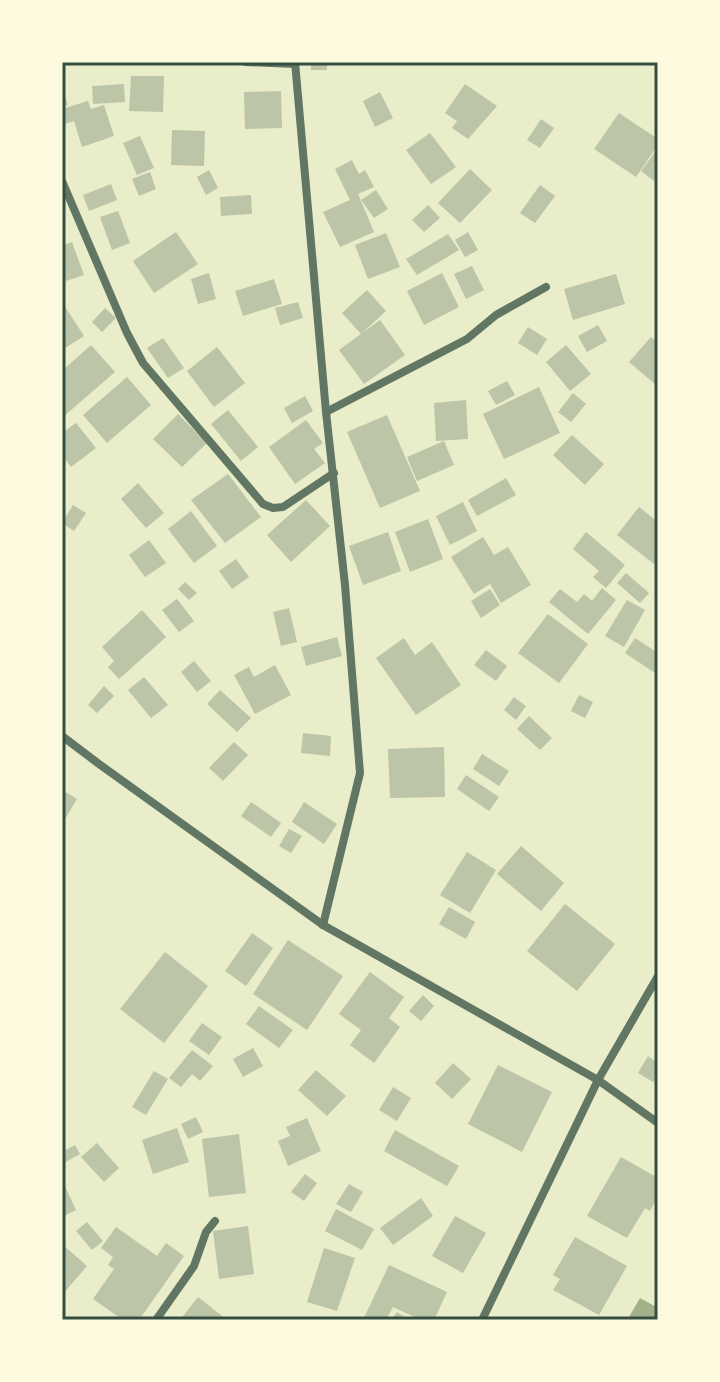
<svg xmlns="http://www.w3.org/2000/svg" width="720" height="1382" font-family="Barlow,sans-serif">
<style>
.water{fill:#a3b18a}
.building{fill:#bcc5a7}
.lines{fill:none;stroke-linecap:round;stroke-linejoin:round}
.minor{stroke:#617663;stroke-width:8}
.neatline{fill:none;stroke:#344e41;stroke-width:3}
</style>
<rect width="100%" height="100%" fill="#e9edc9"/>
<polygon class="water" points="640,1298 658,1308 658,1320 634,1320 629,1317"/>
<g class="building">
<rect x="311" y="62" width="16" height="8"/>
<polygon points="131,76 164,76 163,112 129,111"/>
<polygon points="124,84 125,102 93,104 92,86"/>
<polygon points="465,84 497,106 468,139 452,128 457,121 445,113"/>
<polygon points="62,88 68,105 62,106"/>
<polygon points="281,91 282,128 245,129 244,92"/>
<polygon points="380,92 393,118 375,127 363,101"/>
<polygon points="88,101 91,109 104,105 114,136 82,147 74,121 64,124 62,109"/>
<polygon points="619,113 658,139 658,145 636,177 594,149"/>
<polygon points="541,119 554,128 540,148 527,140"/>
<polygon points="172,130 205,131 204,166 171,165"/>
<polygon points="430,133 456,167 431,184 406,150"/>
<polygon points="140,136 154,168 137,175 123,143"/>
<polygon points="658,148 658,184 641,171"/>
<polygon points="352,160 359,174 365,170 374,187 358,194 374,232 340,247 323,212 350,200 335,169"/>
<polygon points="470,169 492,190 460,223 438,203"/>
<polygon points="209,170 218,188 206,195 197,177"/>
<polygon points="150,172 156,189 139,196 132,179"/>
<polygon points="111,184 117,200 89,211 83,195"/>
<polygon points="540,185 555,196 535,223 520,213"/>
<polygon points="376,190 388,209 374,218 361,200"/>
<polygon points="251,195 252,214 221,216 220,197"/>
<polygon points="428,205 440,218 424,232 412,220"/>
<polygon points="118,211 130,243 112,250 100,217"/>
<polygon points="176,232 198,264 154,293 133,261"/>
<polygon points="468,232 478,250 465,257 455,240"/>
<polygon points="386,233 400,267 368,279 355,245"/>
<polygon points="448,234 459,250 417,275 406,259"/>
<polygon points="72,242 84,275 66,281 62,269 62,246"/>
<polygon points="472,266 484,290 466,299 454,274"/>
<polygon points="209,273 216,299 198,304 191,279"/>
<polygon points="442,273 459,307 424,325 407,291"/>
<polygon points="616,274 625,304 573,320 564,289"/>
<polygon points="274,279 282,304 243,316 235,291"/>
<polygon points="367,290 386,311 361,334 342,313"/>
<polygon points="62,302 84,336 62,350"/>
<polygon points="298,302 303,318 280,325 275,308"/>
<polygon points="105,308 116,318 102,332 92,322"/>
<polygon points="380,320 405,355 364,384 339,350"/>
<polygon points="598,325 607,341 587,352 578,336"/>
<polygon points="528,327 547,339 537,355 518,343"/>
<polygon points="651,337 658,343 658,382 656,385 629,362"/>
<polygon points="163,338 184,368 168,378 147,348"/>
<polygon points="91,345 115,372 63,417 62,371"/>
<polygon points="566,345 591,374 570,391 546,362"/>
<polygon points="217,347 245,383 214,407 187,371"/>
<polygon points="127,377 151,405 107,443 83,415"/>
<polygon points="507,381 515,395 496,405 488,391"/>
<polygon points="539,387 560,433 504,459 483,414"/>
<polygon points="573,393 586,404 571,422 558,412"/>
<polygon points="305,396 313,411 292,423 284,408"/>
<polygon points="466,400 468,439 436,441 434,403"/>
<polygon points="228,410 258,447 241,461 211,424"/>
<polygon points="178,414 207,443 182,467 153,439"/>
<polygon points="387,415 420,491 380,508 347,432"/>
<polygon points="306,420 323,443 314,449 325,463 295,484 269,447"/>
<polygon points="76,423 96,448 71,467 62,455 62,433"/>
<polygon points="572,435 604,464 585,485 553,455"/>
<polygon points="444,441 454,465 417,481 407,457"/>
<polygon points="228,474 261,517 225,543 191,500"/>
<polygon points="506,478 516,495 477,516 468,500"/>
<polygon points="138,483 164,513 146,528 121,499"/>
<polygon points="306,500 330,526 291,562 267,535"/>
<polygon points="463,502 477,531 450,545 436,516"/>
<polygon points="73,505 86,513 74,531 62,523"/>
<polygon points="639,507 658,522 658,559 654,564 617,535"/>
<polygon points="191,511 217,546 194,563 168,529"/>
<polygon points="428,519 443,559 410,572 395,532"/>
<polygon points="388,532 401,571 363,585 349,546"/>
<polygon points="586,532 625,565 606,588 593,577 599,571 573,549"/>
<polygon points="483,537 494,555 508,547 531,585 501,603 490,584 474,594 451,557"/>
<polygon points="149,540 166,563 145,577 129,555"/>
<polygon points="236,559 249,577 232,589 219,571"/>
<polygon points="626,573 649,593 640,603 617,583"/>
<polygon points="185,582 197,593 189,600 178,589"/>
<polygon points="602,588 616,600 588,634 549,602 560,589 577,602 584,594 592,601"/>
<polygon points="490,589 500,605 481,618 471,601"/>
<polygon points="177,599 194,621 179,632 162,610"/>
<polygon points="627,600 645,610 624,647 605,636"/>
<polygon points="289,608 297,642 281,646 273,612"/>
<polygon points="142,610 166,637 119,679 108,667 114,661 102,647"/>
<polygon points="548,614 588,644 559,683 518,653"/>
<polygon points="337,637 342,656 306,666 301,647"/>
<polygon points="404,638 415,655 432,642 461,685 416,715 376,658"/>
<polygon points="635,638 658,653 658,675 625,653"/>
<polygon points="486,650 507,666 496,681 474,665"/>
<polygon points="194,661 211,681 197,692 181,672"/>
<polygon points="275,665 291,695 255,714 234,675 249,667 254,677"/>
<polygon points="144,677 168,705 151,718 128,690"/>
<polygon points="104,686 114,696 97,713 88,705"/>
<polygon points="220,690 251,718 237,732 207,704"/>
<polygon points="579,695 593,702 585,718 571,711"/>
<polygon points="514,697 526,706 516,720 504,710"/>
<polygon points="529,716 552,738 540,750 517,729"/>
<polygon points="303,733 331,736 330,756 301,753"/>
<polygon points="234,742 248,755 223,781 209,768"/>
<polygon points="444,747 445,797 390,798 388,749"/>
<polygon points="482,754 509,771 499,786 473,769"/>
<polygon points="466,775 499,797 489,811 457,789"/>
<polygon points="62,790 77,799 62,824"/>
<polygon points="251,802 281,823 271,837 241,816"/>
<polygon points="304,802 337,824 324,844 292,822"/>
<polygon points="289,829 302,836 291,853 279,846"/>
<polygon points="521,846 564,883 541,911 497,874"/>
<polygon points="467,852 496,870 470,913 440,895"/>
<polygon points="565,904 615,944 577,991 527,951"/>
<polygon points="449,907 475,922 466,939 439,924"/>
<polygon points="252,933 273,948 246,986 225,971"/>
<polygon points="288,940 343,976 307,1030 253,994"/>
<polygon points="165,952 208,986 164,1043 120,1009"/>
<polygon points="370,972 404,997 389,1018 400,1027 374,1063 350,1045 361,1030 339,1014"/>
<polygon points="423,995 434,1006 421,1021 409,1011"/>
<polygon points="259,1006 293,1030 279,1048 246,1024"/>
<polygon points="202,1023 222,1037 209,1055 189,1041"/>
<polygon points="253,1048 263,1066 243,1077 233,1059"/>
<polygon points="192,1050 213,1066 200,1081 192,1074 181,1087 169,1078"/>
<polygon points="648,1056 658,1063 658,1076 653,1082 638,1073"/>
<polygon points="453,1063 471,1079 452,1099 435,1083"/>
<polygon points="498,1065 552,1092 522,1152 468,1124"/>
<polygon points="316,1070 346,1096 327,1116 298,1090"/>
<polygon points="154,1071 168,1079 146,1115 132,1107"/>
<polygon points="393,1087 411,1098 397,1121 379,1110"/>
<polygon points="196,1117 203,1132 188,1139 181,1124"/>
<polygon points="307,1118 321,1151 288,1166 278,1141 290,1136 286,1127"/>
<polygon points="177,1128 189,1162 153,1174 142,1140"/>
<polygon points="395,1130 459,1166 447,1186 384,1151"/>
<polygon points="239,1134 246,1193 209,1197 202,1139"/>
<polygon points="97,1143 119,1168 104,1182 81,1157"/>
<polygon points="75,1145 80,1154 62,1164 62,1152"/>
<polygon points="621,1157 658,1178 658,1196 650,1211 645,1208 627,1238 587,1216"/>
<polygon points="305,1174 317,1183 304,1201 291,1192"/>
<polygon points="62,1180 76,1210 62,1217"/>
<polygon points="349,1184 363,1192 351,1212 336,1204"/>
<polygon points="421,1198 433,1216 393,1245 380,1228"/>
<polygon points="336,1209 374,1229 362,1250 325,1231"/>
<polygon points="455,1216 486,1233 463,1273 432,1256"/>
<polygon points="87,1222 103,1241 92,1250 76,1231"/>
<polygon points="248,1226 254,1274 219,1279 213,1231"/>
<polygon points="116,1227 157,1256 166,1243 184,1256 139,1320 123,1320 93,1299 114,1269 108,1265 113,1257 101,1248"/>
<polygon points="575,1237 627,1266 599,1315 553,1290 560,1279 553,1275"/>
<polygon points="62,1244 87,1266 62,1295"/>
<polygon points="324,1248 355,1258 337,1311 307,1302"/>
<polygon points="389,1265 447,1292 434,1320 421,1320 393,1307 386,1320 363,1320"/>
<polygon points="198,1297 227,1320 180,1320"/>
<polygon points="397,1312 409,1320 391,1320"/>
</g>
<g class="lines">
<g class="minor">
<polyline points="246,62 295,64"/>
<polyline points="295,62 326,412 345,585 360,773 323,925"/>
<polyline points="62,181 127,333 143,363 263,504 273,508 283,507 334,473"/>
<polyline points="326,412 467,339 496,315 546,287"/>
<polyline points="62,736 99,764 323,925 598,1080 658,1123"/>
<polyline points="156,1320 194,1266 206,1232 215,1221"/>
<polyline points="482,1320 598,1080 658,976"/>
</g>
</g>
<rect width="720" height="1382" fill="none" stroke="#fefae0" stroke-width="128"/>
<rect x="64" y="64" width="592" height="1254" class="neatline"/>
</svg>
